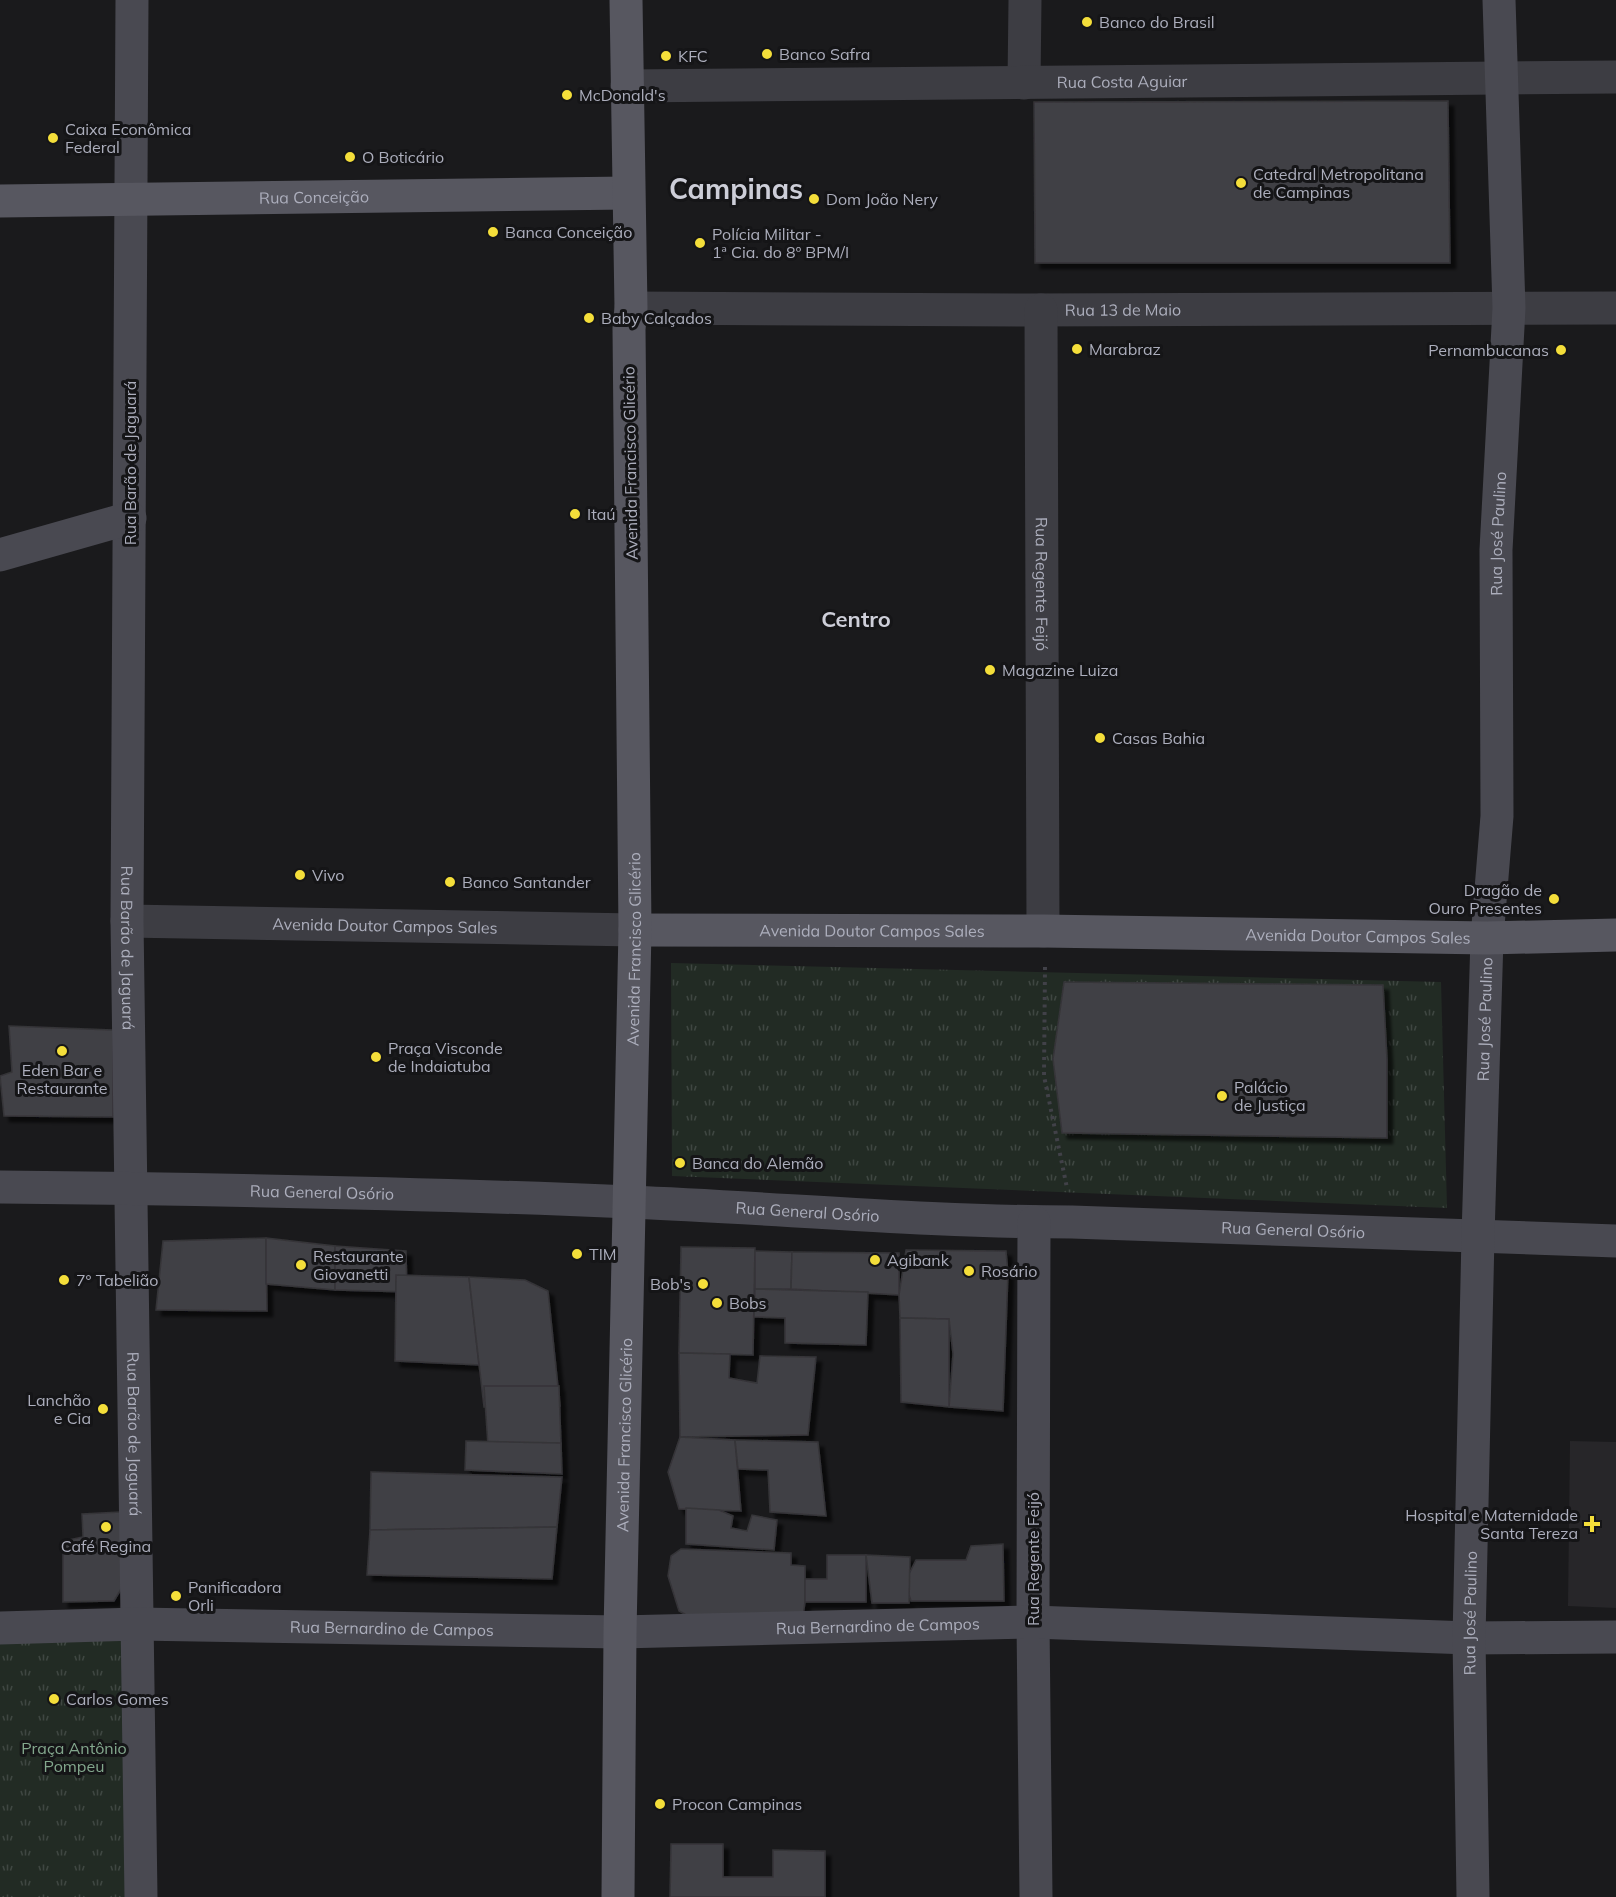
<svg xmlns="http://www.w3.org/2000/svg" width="1616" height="1897" font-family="Mulish,sans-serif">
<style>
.built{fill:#272629}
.park{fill:url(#park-tufts)}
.building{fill:#403f44;stroke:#353438;stroke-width:1.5;filter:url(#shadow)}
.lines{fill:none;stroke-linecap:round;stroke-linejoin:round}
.path{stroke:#414148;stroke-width:4;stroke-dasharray:3 4.5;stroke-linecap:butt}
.street{stroke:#3d3d43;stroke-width:33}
.secondary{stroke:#494951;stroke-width:33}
.primary{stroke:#575760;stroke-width:33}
.poi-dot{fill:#f4de3a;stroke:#151517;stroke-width:2}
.labels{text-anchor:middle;stroke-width:6;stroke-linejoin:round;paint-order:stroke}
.poi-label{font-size:16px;fill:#acaebc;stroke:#151517;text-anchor:start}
.street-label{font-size:16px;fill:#acaebc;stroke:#151517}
.park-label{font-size:16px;fill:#83a78d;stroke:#151517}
.district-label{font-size:22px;font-weight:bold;fill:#cdced8;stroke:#151517}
.town-label{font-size:28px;font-weight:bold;fill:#cdced8;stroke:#151517}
</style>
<defs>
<pattern id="park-tufts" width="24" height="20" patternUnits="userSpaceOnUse" patternTransform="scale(1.5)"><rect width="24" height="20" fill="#222b24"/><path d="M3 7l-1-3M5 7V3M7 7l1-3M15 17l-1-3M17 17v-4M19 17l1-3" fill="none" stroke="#3f4742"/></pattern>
<filter id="shadow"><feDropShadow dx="5.5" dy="5.5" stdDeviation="1.5" flood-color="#0009"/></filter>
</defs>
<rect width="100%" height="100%" fill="#1a1a1c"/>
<polygon class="built" points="1570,1441 1616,1442 1616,1608 1568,1606"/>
<g class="park">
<polygon points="671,963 1441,982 1447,1208 672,1176"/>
<polygon points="0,1631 147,1634 146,1897 0,1897"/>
</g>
<g class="building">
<polygon points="1448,101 1450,263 1035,263 1034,102"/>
<polygon points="1064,982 1383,985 1387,1059 1387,1138 1062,1133 1053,1059"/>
<polygon points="9,1026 113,1030 113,1117 4,1116 0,1076 12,1072"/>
<polygon points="266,1238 267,1311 156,1310 163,1241"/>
<polygon points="266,1238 335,1246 335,1290 266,1284"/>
<polygon points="335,1246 406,1251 407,1292 335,1290"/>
<polygon points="681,1247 755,1248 753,1355 679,1353"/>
<polygon points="906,1250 1006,1251 1008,1273 1003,1411 949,1407 953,1354 949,1319 900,1318 899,1295"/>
<polygon points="755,1251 792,1252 791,1289 755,1289"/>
<polygon points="792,1252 899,1253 899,1295 791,1289"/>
<polygon points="396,1275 469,1277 479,1365 395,1361"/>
<polygon points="469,1277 525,1280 548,1291 560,1406 484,1407"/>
<polygon points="755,1289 868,1292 866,1345 785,1343 785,1318 754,1317"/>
<polygon points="900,1318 949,1319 949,1407 901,1402"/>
<polygon points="679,1353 730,1354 729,1378 757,1383 760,1356 816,1357 808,1435 680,1437"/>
<polygon points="484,1386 559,1386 561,1445 488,1446"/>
<polygon points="680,1437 735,1440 741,1511 679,1509 668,1472"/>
<polygon points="735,1440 818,1442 826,1516 770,1512 768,1470 738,1469"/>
<polygon points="466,1441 561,1443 562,1474 465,1470"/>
<polygon points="371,1472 562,1477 557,1527 370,1530"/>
<polygon points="686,1508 719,1510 733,1516 731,1528 747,1531 752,1515 777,1520 774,1550 686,1544"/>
<polygon points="120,1512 123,1586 114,1601 63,1602 63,1541 83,1537 82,1514"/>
<polygon points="557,1527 552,1579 367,1575 370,1530"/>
<polygon points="1003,1544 1004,1601 911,1601 905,1582 916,1560 966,1560 971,1546"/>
<polygon points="681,1549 791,1553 791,1565 805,1566 805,1602 802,1623 697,1621 679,1611 668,1576 671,1556"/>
<polygon points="827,1555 866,1555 866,1602 805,1602 805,1579 827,1579"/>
<polygon points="866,1555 910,1557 909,1603 872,1603"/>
<polygon points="671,1844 723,1844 723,1877 773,1877 773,1850 825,1851 825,1897 670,1897"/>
</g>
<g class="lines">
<polyline class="path" points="1045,967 1044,1076 1067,1188"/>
<g class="street">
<polyline points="1024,83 1025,0"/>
<path id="s1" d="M 627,86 L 1616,77"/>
<path id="s2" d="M 631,308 L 1025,310 L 1616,308"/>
<path id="s3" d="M 1041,310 L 1043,931"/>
<path id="s4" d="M 127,921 L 635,930"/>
</g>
<g class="secondary">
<path id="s5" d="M 132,0 L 127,921 L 141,1897"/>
<polyline points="0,555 130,518"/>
<path id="s6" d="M 0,1187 C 210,1189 421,1193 630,1202 C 778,1208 925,1222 1072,1222 L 1616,1241"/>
<polyline points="1034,1222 1033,1622 1036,1897"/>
<path id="s7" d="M 0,1628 L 137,1624 L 620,1632 L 1033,1622 L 1469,1638 L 1616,1637"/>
<path id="s8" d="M 1473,1897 L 1469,1638 L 1478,1236 L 1487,938 L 1497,816 L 1496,550 L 1509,308 L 1499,0"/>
</g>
<g class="primary">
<path id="s9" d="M 0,201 L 628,193"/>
<path id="s10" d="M 635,930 L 1043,931 L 1487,938 L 1616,935"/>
<path id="s11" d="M 618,1897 L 620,1632 L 635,930 L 629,329 L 631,308 L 626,0"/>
</g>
</g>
<g class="poi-dot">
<circle cx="1087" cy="22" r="6"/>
<circle cx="767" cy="54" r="6"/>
<circle cx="666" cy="56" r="6"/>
<circle cx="567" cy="95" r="6"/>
<circle cx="53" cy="138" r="6"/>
<circle cx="350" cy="157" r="6"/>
<circle cx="1241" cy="183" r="6"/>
<circle cx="814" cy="199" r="6"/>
<circle cx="493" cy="232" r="6"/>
<circle cx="700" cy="243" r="6"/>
<circle cx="589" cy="318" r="6"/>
<circle cx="1077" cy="349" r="6"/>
<circle cx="1561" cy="350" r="6"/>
<circle cx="575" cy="514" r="6"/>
<circle cx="990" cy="670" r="6"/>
<circle cx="1100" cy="738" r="6"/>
<circle cx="300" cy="875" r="6"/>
<circle cx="450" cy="882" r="6"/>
<circle cx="1554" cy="899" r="6"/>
<circle cx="62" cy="1051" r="6"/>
<circle cx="376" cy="1057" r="6"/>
<circle cx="1222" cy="1096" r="6"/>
<circle cx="680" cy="1163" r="6"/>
<circle cx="577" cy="1254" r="6"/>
<circle cx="875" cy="1260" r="6"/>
<circle cx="301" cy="1265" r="6"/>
<circle cx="969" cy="1271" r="6"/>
<circle cx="64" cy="1280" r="6"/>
<circle cx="703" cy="1284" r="6"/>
<circle cx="717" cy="1303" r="6"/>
<circle cx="103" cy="1409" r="6"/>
<path d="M1589 1515h6v6h6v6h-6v6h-6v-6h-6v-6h6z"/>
<circle cx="106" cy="1527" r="6"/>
<circle cx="176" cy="1596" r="6"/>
<circle cx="54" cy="1699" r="6"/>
<circle cx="660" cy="1804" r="6"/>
</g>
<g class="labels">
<g class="poi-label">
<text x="1099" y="28">Banco do Brasil</text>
<text x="779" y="60">Banco Safra</text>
<text x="678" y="62">KFC</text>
<text x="579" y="101">McDonald's</text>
<text x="65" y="135">Caixa Econômica<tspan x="65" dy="18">Federal</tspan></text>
<text x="362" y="163">O Boticário</text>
<text x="1253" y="180">Catedral Metropolitana<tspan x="1253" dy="18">de Campinas</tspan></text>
<text x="826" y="205">Dom João Nery</text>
<text x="505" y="238">Banca Conceição</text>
<text x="712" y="240">Polícia Militar -<tspan x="712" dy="18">1ª Cia. do 8º BPM/I</tspan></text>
<text x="601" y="324">Baby Calçados</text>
<text x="1089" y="355">Marabraz</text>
<text x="1549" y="356" text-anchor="end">Pernambucanas</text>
<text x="587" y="520">Itaú</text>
<text x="1002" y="676">Magazine Luiza</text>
<text x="1112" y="744">Casas Bahia</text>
<text x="312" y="881">Vivo</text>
<text x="462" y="888">Banco Santander</text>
<text x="1542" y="896" text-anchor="end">Dragão de<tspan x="1542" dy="18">Ouro Presentes</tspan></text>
<text x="388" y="1054">Praça Visconde<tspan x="388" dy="18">de Indaiatuba</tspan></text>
<text x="62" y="1076" text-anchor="middle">Eden Bar e<tspan x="62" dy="18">Restaurante</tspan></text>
<text x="1234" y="1093">Palácio<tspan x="1234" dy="18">de Justiça</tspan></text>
<text x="692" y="1169">Banca do Alemão</text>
<text x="589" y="1260">TIM</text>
<text x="313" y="1262">Restaurante<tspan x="313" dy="18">Giovanetti</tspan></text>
<text x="887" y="1266">Agibank</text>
<text x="981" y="1277">Rosário</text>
<text x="76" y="1286">7° Tabelião</text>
<text x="691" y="1290" text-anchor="end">Bob's</text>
<text x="729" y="1309">Bobs</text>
<text x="91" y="1406" text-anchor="end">Lanchão<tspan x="91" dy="18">e Cia</tspan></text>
<text x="1578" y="1521" text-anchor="end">Hospital e Maternidade<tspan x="1578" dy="18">Santa Tereza</tspan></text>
<text x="106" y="1552" text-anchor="middle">Café Regina</text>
<text x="188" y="1593">Panificadora<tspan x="188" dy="18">Orli</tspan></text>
<text x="66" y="1705">Carlos Gomes</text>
<text x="672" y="1810">Procon Campinas</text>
</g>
<g class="street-label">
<text dy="6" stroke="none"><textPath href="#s1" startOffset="495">Rua Costa Aguiar</textPath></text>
<text dy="6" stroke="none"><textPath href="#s9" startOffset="314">Rua Conceição</textPath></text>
<text dy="6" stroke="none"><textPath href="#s2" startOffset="492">Rua 13 de Maio</textPath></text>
<text transform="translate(130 463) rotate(-90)" y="6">Rua Barão de Jaguará</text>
<text transform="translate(630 463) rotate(-91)" y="6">Avenida Francisco Glicério</text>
<text dy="6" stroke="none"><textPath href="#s8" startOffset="1364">Rua José Paulino</textPath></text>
<text dy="6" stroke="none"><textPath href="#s3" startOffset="274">Rua Regente Feijó</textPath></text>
<text dy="6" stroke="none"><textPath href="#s4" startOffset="258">Avenida Doutor Campos Sales</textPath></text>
<text dy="6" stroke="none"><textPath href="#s10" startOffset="237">Avenida Doutor Campos Sales</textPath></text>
<text dy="6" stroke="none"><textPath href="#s10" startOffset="723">Avenida Doutor Campos Sales</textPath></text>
<text dy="6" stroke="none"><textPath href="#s5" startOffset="948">Rua Barão de Jaguará</textPath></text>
<text dy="6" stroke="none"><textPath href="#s11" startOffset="948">Avenida Francisco Glicério</textPath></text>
<text dy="6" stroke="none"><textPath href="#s8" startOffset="878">Rua José Paulino</textPath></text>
<text dy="6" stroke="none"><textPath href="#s6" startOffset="322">Rua General Osório</textPath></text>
<text dy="6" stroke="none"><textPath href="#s6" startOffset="808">Rua General Osório</textPath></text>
<text dy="6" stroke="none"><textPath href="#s6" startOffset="1294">Rua General Osório</textPath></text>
<text dy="6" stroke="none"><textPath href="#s5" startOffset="1434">Rua Barão de Jaguará</textPath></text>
<text dy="6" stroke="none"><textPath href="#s11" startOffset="462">Avenida Francisco Glicério</textPath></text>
<text transform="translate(1033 1559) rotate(-90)" y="6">Rua Regente Feijó</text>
<text dy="6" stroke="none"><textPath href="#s8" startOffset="284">Rua José Paulino</textPath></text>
<text dy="6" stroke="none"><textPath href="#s7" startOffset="878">Rua Bernardino de Campos</textPath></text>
<text dy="6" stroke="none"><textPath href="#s7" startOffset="392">Rua Bernardino de Campos</textPath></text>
</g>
<g class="park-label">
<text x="74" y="1754">Praça Antônio<tspan x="74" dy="18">Pompeu</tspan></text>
</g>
<g class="district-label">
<text x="856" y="627">Centro</text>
</g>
<g class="town-label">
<text x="736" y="199">Campinas</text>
</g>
</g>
</svg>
